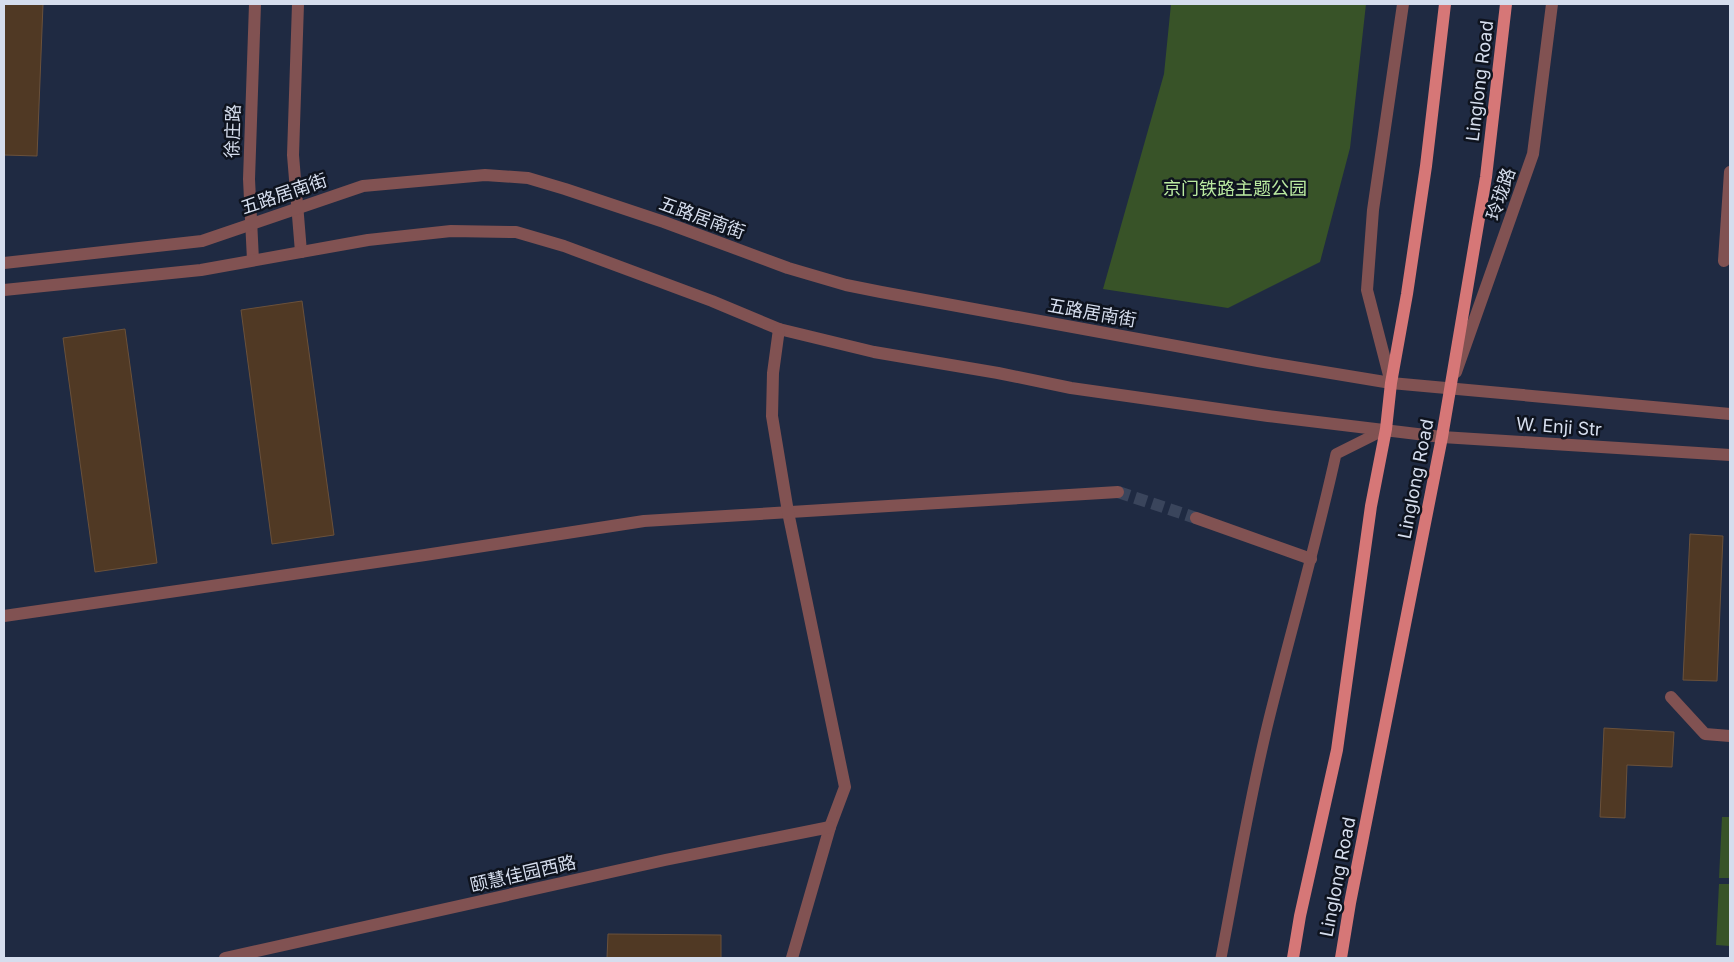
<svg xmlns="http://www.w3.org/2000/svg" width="1734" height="962" font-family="Inter,'Noto Sans SC',sans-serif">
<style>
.green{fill:#385328}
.building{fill:#503924;stroke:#6a513b}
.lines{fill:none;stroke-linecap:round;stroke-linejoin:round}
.minor-tunnel{stroke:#3a455c;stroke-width:12;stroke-dasharray:12 6;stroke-linecap:butt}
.service{stroke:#815252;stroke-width:11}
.minor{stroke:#815252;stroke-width:12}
.tertiary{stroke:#815252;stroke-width:12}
.primary{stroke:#d67777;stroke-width:12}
.labels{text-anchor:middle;stroke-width:5;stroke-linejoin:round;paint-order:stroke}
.street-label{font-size:18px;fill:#d5dded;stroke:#0e131e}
.park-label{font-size:18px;fill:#baeaa0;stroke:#0e131e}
</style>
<rect width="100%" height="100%" fill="#1f2a42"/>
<g class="green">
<polygon points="1171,4 1366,4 1350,148 1320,262 1228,308 1103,289 1164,74"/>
<polygon points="1722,817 1730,817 1730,878 1719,878"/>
<polygon points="1719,884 1730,884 1730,946 1716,945"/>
</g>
<g class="building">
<polygon points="4,4 43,4 37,156 4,155"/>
<polygon points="302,301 334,535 272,544 241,310"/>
<polygon points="125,329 157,563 95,572 63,338"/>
<polygon points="1690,534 1723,536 1717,681 1683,680"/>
<polygon points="1604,728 1674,732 1672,767 1627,765 1625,818 1600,817"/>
<polygon points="608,934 721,935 721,958 607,958"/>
</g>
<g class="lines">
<polyline class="minor-tunnel" points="1118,492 1196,518"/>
<path class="service" d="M 1221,958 C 1236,880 1249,801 1268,723 C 1290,634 1316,545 1336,454 L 1386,429"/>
<g class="minor">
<polyline points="1724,261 1730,172"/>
<polyline points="1196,518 1311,559"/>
<polyline points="4,616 425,555 644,521 1118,492"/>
<polyline points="1671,697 1705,734 1730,736"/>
</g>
<g class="tertiary">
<polyline points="298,4 293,155 301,252"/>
<polyline points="253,260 249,179 255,4"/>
<polyline points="4,263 202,241 363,186 485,175 528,178 565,189 664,222 788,268 846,285 881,292 1258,361 1391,383 1730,414"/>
<polyline points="4,290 201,270 368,240 451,231 516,232 564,246 712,301 779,329 874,352 998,373 1071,388 1268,416 1442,437 1730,455"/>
<polyline points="779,329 773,373 772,416 788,512 845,787 830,827 792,958"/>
<polyline points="1456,372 1533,154 1552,4"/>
<polyline points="1391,383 1367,290 1373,210 1403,4"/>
<polyline points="225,958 665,860 830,827"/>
</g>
<g class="primary">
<polyline points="1293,958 1300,916 1337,750 1371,506 1386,429 1391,383 1407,294 1426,166 1445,4"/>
<polyline points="1341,958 1350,903 1442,437 1486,177 1506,4"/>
</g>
</g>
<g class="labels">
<g class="street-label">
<text transform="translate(1480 81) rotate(-83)" y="6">Linglong Road</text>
<text transform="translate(233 131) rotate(-88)" y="6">徐庄路</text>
<text transform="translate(284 194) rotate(-19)" y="6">五路居南街</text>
<text transform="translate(1501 194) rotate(-71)" y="6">玲珑路</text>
<text transform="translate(702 218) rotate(20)" y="6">五路居南街</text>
<text transform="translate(1092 313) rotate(10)" y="6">五路居南街</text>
<text transform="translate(1559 427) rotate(4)" y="6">W. Enji Str</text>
<text transform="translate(1416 479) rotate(-79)" y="6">Linglong Road</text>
<text transform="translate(523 874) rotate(-13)" y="6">颐慧佳园西路</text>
<text transform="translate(1338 877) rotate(-79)" y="6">Linglong Road</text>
</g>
<g class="park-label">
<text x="1235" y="195">京门铁路主题公园</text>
</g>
</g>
<rect width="1734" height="962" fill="none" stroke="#d5dded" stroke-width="10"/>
</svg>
